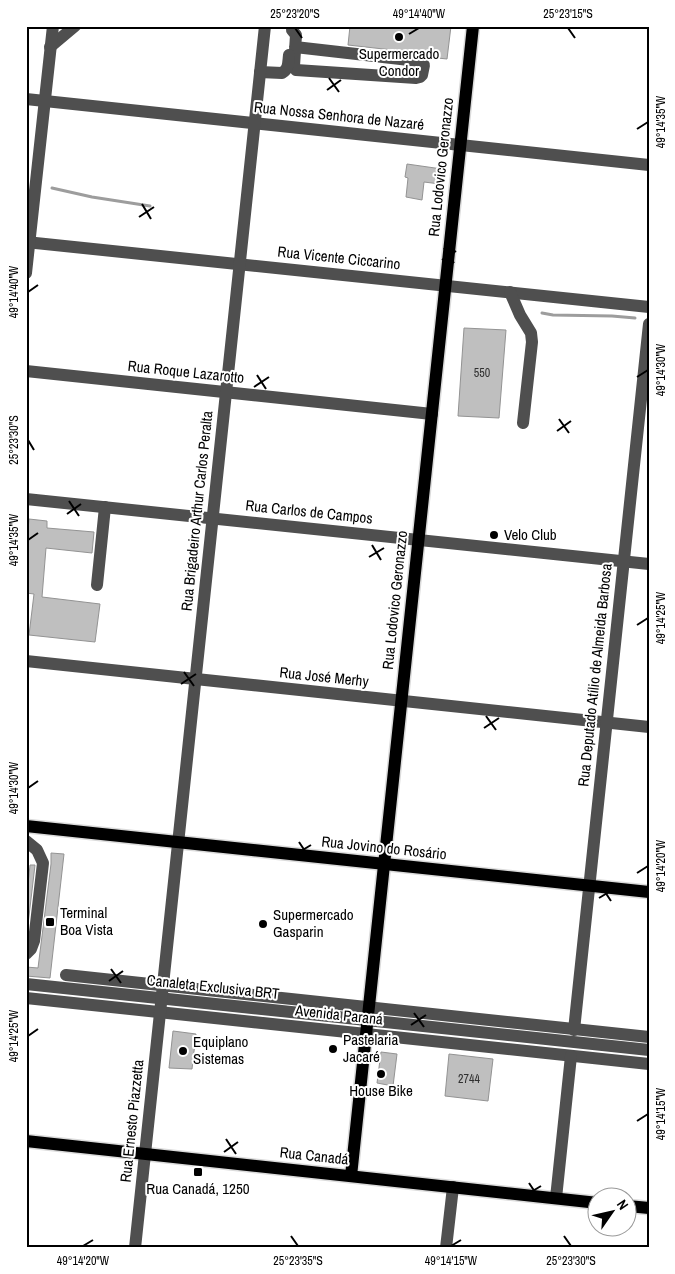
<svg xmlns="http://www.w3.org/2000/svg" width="675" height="1274" font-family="'Archivo Narrow',sans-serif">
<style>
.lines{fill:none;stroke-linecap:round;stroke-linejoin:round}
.stream{stroke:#9d9d9d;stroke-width:3}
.building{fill:#bfbfbf;stroke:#939393}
.major-casing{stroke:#dbdbdb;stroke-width:15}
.minor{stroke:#4f4f4f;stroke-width:12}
.major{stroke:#000;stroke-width:12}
.ticks{fill:none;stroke:#000;stroke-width:2}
.poi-dot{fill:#000;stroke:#fff;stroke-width:2}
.labels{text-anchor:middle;stroke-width:4;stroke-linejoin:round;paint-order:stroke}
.number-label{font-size:12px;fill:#303030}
.poi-label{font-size:15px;fill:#000;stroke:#fff;text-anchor:start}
.street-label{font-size:15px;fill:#000;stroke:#fff}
.neatline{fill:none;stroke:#000;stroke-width:2}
.ticks-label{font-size:12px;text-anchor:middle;fill:#000}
</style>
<rect width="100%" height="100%" fill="#fff"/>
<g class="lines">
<g class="stream">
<polyline points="52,188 92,197 150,206"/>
<polyline points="542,313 553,315 612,316 635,318"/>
</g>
</g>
<g class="building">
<polygon points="350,26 451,26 447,59 428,57 419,53 348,45"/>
<polygon points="407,164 442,169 440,184 424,182 422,200 406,197 408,178 405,177"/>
<polygon points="464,328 506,330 499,418 458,416"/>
<polygon points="29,519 47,521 47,528 94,532 92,553 46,548 42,597 100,604 95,642 29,635 34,594 26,593 26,553"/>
<polygon points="51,853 64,854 50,978 26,976 26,967 38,968 51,864"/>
<polygon points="30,865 35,865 27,933 26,904"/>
<polygon points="173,1031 196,1034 192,1069 169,1068"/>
<polygon points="381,1052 397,1054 393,1086 377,1083"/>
<polygon points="449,1054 493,1059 488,1101 445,1096"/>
</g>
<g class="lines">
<g class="major-casing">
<g id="major">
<polyline points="26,826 649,892"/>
<polyline points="26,1141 598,1203"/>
<polyline points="351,1176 473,26"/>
<polyline points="628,1206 649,1208"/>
</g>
</g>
<g class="minor">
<polyline points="292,30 296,35 294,66 296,70 416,78 420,77 422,75 424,65 421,62 418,61 295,47"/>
<polyline points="50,47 75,26"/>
<path d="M 260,72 L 282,73 C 289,69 288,63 289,55"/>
<polyline points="26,99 649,165"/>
<polyline points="26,242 649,307"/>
<polyline points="26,273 53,26"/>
<polyline points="510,292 520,315 531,333 532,342 523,423"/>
<polyline points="26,371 432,414"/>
<polyline points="26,499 649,564"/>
<polyline points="97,585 105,507"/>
<polyline points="26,661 649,727"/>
<polyline points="26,841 37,850 43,863 34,941 31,949 26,954"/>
<polyline points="66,975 649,1037"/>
<polyline points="26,984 649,1050"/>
<polyline points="26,998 649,1064"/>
<polyline points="574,1030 649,324"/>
<polyline points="556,1198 571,1056"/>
<polyline points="135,1248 265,26"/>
<polyline points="446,1248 453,1187"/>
</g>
<use href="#major" class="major"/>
</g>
<path class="ticks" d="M 295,28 L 302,38M 568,28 L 575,38M 409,34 L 419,28M 329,78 L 339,92M 327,90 L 341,80M 637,129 L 648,122M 142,204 L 151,219M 139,217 L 154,207M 444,248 L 454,263M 442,260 L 456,251M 28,292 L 38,285M 257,375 L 266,389M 637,377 L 648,370M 254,387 L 269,377M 559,419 L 569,433M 557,431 L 571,421M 28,440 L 34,450M 69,501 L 79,516M 67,514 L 81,504M 28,540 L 38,533M 372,545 L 381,560M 369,557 L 384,548M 637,625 L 648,618M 184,672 L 194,686M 181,684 L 196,674M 486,716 L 496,730M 484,728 L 499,718M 28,788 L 38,781M 299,842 L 309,857M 296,854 L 311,845M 637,873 L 648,866M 601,886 L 611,901M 599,898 L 614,889M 111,969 L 121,983M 109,981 L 123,971M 414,1013 L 424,1027M 411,1025 L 426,1015M 28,1036 L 38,1029M 637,1121 L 648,1114M 226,1139 L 236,1154M 224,1152 L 238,1142M 529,1183 L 539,1198M 526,1195 L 541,1186M 291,1236 L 298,1246M 564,1236 L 571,1246M 83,1246 L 93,1240M 451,1246 L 461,1240"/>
<g class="poi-dot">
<circle cx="399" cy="37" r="5"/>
<circle cx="494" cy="535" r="5"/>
<rect x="45" y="917" width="10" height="10" rx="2.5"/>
<circle cx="263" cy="924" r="5"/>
<circle cx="333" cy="1049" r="5"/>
<circle cx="183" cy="1051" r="5"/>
<circle cx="381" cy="1074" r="5"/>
<rect x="193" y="1167" width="10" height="10" rx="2.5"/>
</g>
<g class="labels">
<g class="number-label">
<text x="482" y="377">550</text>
<text x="469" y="1083">2744</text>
</g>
<g class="poi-label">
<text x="399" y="59" text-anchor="middle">Supermercado<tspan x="399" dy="17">Condor</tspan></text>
<text x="504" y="540">Velo Club</text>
<text x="60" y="918">Terminal<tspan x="60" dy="17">Boa Vista</tspan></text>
<text x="273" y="920">Supermercado<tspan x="273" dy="17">Gasparin</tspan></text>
<text x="343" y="1045">Pastelaria<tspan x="343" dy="17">Jacaré</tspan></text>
<text x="193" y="1047">Equiplano<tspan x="193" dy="17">Sistemas</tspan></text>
<text x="381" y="1096" text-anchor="middle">House Bike</text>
<text x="198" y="1194" text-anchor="middle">Rua Canadá, 1250</text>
</g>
<g class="street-label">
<text transform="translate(339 116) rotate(6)" y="5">Rua Nossa Senhora de Nazaré</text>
<text transform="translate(441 167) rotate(-84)" y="5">Rua Lodovico Geronazzo</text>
<text transform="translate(339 258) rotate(6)" y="5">Rua Vicente Ciccarino</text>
<text transform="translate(186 372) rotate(6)" y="5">Rua Roque Lazarotto</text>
<text transform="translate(197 511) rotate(-84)" y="5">Rua Brigadeiro Arthur Carlos Peralta</text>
<text transform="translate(309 512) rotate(6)" y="5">Rua Carlos de Campos</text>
<text transform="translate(395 600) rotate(-84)" y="5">Rua Lodovico Geronazzo</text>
<text transform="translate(595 675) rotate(-84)" y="5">Rua Deputado Atílio de Almeida Barbosa</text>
<text transform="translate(324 677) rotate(6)" y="5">Rua José Merhy</text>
<text transform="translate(384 848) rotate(6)" y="5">Rua Jovino do Rosário</text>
<text transform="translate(213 987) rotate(6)" y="5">Canaleta Exclusiva BRT</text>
<text transform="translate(339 1015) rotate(6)" y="5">Avenida Paraná</text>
<text transform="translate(132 1121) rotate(-84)" y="5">Rua Ernesto Piazzetta</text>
<text transform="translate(314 1156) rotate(6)" y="5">Rua Canadá</text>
</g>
</g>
<rect width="675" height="1274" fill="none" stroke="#ffffff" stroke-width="55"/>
<g transform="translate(612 1212) rotate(56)"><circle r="24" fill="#ffffff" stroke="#999999"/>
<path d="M0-4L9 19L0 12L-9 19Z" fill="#000000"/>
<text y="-8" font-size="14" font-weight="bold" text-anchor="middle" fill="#000000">N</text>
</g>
<rect x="28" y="28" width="620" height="1218" class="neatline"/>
<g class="ticks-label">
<text x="295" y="18">25°23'20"S</text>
<text x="419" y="18">49°14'40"W</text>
<text x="568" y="18">25°23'15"S</text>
<text transform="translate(661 122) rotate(-90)" y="4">49°14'35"W</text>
<text transform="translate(14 292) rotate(-90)" y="4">49°14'40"W</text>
<text transform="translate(661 370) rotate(-90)" y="4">49°14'30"W</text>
<text transform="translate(14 440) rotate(-90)" y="4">25°23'30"S</text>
<text transform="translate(14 540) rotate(-90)" y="4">49°14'35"W</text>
<text transform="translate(661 618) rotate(-90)" y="4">49°14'25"W</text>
<text transform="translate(14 788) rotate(-90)" y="4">49°14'30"W</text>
<text transform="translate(661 866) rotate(-90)" y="4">49°14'20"W</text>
<text transform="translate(14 1036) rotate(-90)" y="4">49°14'25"W</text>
<text transform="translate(661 1114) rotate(-90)" y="4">49°14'15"W</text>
<text x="83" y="1265">49°14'20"W</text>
<text x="298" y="1265">25°23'35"S</text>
<text x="451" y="1265">49°14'15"W</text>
<text x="571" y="1265">25°23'30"S</text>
</g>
</svg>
